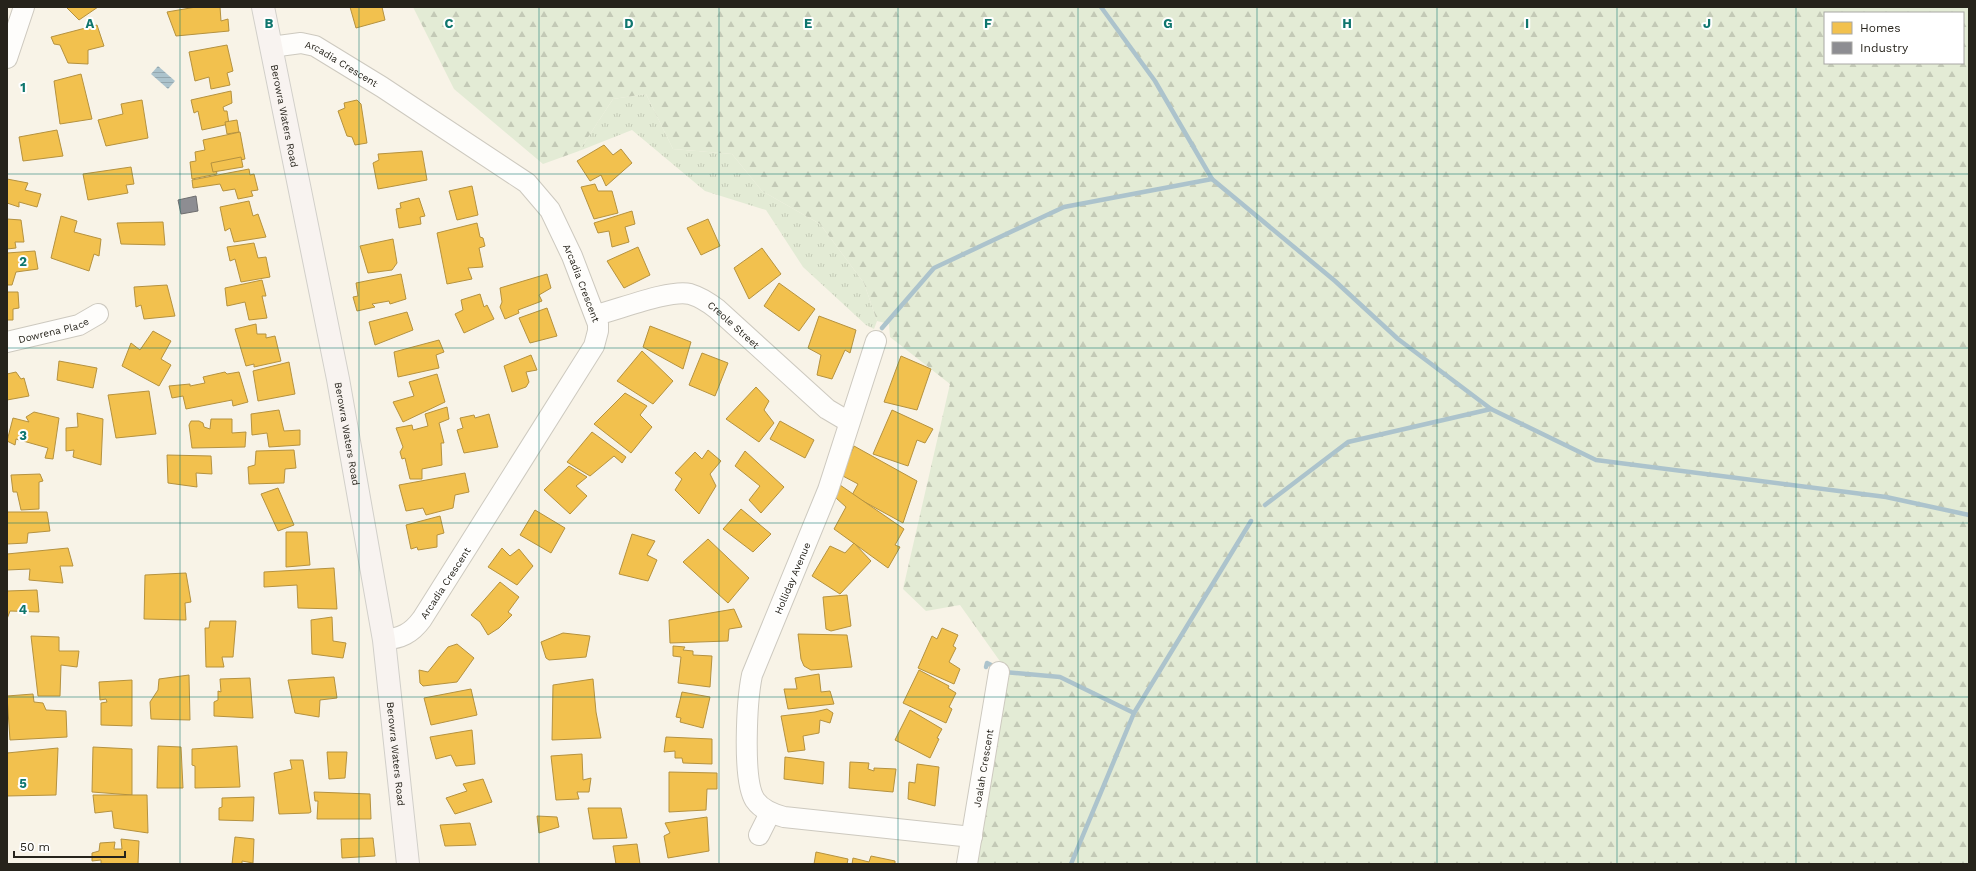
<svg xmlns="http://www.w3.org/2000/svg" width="1976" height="871" font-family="'Work Sans',sans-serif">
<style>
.grass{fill:url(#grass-tufts)}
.forest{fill:url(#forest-firs);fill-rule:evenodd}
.water{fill:url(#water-rules)}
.homes{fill:#f2c14e;stroke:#b5923f}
.industry{fill:#8d8d92;stroke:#6e6d6e}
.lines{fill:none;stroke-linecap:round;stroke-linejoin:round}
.stream{stroke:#acc3cc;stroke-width:4.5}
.minor-casing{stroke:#cdc9bf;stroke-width:22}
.major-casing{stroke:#d1cfc9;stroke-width:24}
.minor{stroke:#fefdfb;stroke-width:20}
.major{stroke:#f8f3f0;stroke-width:22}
.grid{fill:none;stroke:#0f766e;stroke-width:1;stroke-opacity:0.55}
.labels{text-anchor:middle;stroke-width:4;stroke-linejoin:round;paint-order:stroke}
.street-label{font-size:10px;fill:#26231b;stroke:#fff}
.grid-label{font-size:13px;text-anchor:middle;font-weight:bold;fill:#0f766e;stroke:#fff;stroke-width:4;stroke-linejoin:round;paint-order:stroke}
</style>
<defs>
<pattern id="grass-tufts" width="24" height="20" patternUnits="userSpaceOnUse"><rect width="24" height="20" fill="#e3ebd5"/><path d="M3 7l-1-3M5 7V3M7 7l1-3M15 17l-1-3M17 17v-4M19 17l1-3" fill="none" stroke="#c3c9b6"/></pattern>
<pattern id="forest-firs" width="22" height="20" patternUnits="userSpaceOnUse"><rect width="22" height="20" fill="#e3ebd5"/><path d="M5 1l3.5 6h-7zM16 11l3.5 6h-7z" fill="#c3c9b6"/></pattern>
<pattern id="water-rules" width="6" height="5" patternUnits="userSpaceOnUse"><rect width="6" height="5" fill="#acc3cc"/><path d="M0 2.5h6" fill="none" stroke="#94a7af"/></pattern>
</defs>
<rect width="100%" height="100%" fill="#f8f3e7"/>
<polygon class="grass" points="646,94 673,149 732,154 762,191 820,224 864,283 877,321 874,329 866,325 803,267 766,210 705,191 632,130 579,151 613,99"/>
<path class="forest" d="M 413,7 L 1969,7 L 1969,864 L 977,864 L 1009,674 L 960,605 L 926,611 L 903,589 L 950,384 L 890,337 L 889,324 L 877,321 L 864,283 L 820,224 L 762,191 L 732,154 L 673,149 L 646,94 L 613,99 L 579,151 L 543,164 L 454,89 ZM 1825,13 L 1963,13 L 1963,63 L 1825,63 Z"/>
<polygon class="water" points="158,66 175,81 168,89 151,74"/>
<g class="homes">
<polygon points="66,7 98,7 79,20"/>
<polygon points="220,7 221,21 228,19 229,31 176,36 167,12 196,7"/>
<polygon points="350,7 382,7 385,20 356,28"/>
<polygon points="97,25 104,46 88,50 88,64 68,63 60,45 54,44 51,37"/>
<polygon points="227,45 233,71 227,73 230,85 211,89 209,77 195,81 189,52"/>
<polygon points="81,74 92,119 60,124 54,81"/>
<polygon points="231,91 232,103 223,107 224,111 227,111 229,124 202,130 198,111 194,113 191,100"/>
<polygon points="142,100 148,138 106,146 98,120 123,114 121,104"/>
<polygon points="357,100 361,104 367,143 355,145 352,137 347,136 338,111 345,108 344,103"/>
<polygon points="237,120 239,132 227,134 225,122"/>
<polygon points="57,130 63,156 23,161 19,137"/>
<polygon points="240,132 245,159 215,165 217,174 192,179 190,162 196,161 195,152 205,150 203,140"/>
<polygon points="604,145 613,155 621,149 632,163 606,186 601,175 590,181 577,161"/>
<polygon points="422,151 427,180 378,189 373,163 379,160 378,154"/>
<polygon points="241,157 243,167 213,172 211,163"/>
<polygon points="131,167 134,184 126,185 128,193 88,200 83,174"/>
<polygon points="249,169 250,175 254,174 258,190 251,191 253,196 238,199 235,189 223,191 220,184 193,188 192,180"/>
<polygon points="7,179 28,183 25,190 41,194 37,207 19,202 19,207 7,203"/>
<polygon points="595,184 598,191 612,191 618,213 594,219 581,187"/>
<polygon points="472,186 478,215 457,220 449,191"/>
<polygon points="419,198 425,216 420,217 421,224 399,228 396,209 401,208 400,203"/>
<polygon points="249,201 253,216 258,214 266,237 234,242 230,228 225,231 220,207"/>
<polygon points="632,211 635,224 625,227 629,242 612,247 609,231 598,233 594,223"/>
<polygon points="61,216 77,221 74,232 101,239 99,256 94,254 89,271 51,258"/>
<polygon points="7,219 21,220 24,242 15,242 16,248 7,249"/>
<polygon points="708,219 720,246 701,255 687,228"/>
<polygon points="163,222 165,245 121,244 117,223"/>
<polygon points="477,223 480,237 483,238 485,246 479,248 483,267 468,268 472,279 447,284 437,233"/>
<polygon points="393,239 397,263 392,270 368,273 360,246"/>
<polygon points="254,243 258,258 266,257 270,277 241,282 235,259 230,261 227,247"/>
<polygon points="638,247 650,275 624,288 607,261"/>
<polygon points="762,248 781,274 749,299 734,268"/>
<polygon points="35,251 38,269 16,272 12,285 7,285 7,253"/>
<polygon points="401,274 406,299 390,304 389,301 372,304 375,307 357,311 353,297 358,296 356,283"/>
<polygon points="547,274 551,288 539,295 542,301 518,310 519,313 505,319 500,307 502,302 500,288"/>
<polygon points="262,280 266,296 262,296 267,318 249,320 245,302 227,306 225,288"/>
<polygon points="779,283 815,309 799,331 764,306"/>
<polygon points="167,285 175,316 144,319 141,305 136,307 134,287"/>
<polygon points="7,292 18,292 19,308 13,309 13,320 7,320"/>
<polygon points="480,294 484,307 487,305 494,319 464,333 455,314 463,310 461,300"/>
<polygon points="547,308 557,336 530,343 519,318"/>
<polygon points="407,312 413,330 375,345 369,322"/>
<polygon points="819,316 856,330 850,353 845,350 832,379 817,375 821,355 808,348"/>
<polygon points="256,324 257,334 266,334 266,338 275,336 281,361 254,367 254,364 246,366 235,329"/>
<polygon points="650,326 691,342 683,369 643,347"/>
<polygon points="153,331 171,341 161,359 171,365 159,386 122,366 131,343 140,350"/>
<polygon points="439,340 444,352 436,355 439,368 398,377 394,352"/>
<polygon points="642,351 673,381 653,404 617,381"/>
<polygon points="702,353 728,363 715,396 689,385"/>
<polygon points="531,355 537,370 526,372 529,382 526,387 512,392 504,366"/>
<polygon points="901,356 931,369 917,410 884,402"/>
<polygon points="59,361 97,368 93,388 57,380"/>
<polygon points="289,362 295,394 258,401 253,371"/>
<polygon points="16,372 21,379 24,378 29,396 7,400 7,374"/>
<polygon points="225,372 227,374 239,372 248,402 233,406 232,400 186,409 183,396 172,398 169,386 190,384 190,386 205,383 203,377"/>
<polygon points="437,374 445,402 403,422 393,402 414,396 409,382"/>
<polygon points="756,387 769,401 764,410 774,423 759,442 726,419"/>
<polygon points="149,391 156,434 116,438 108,395"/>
<polygon points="625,393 647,406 640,415 652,427 631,453 594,424"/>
<polygon points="447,407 449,419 439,423 444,443 441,443 442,465 422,469 422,479 410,479 405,458 402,459 400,452 403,447 396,428 412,425 413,430 428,426 425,414"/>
<polygon points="279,410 284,431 300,430 300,445 269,447 267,433 252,435 251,414"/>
<polygon points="892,410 933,429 925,443 917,440 908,466 873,454"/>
<polygon points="34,412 59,418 53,459 45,458 48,448 16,439 15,445 7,441 13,418 29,422 26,417"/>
<polygon points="77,413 103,419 101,465 73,457 74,450 66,451 66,428 78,427"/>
<polygon points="489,414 498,447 464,453 457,430 463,428 460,418 474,415 475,418"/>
<polygon points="211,419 232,419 232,433 246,432 245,447 192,448 189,425 191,421 199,421 203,423 204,427 210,429"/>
<polygon points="780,421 814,440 805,458 770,439"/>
<polygon points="592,432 626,457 622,463 614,456 590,476 567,462"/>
<polygon points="854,446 917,481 903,523 852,495 858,484 841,475"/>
<polygon points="294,450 296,468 285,469 284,483 249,484 248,467 255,465 256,451"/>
<polygon points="708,450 721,461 710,474 716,486 699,514 675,490 682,479 675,473 695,452 702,459"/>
<polygon points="745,451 784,487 761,513 749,500 760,486 735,466"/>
<polygon points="167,455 211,456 212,474 196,473 197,487 168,483"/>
<polygon points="569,466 587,477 576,486 587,496 570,514 544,490"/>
<polygon points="465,473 469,492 455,495 453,508 426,515 423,508 406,511 399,485"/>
<polygon points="40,474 43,481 39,482 39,509 21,510 17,492 13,492 11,475"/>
<polygon points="840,485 904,529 895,545 900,547 888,568 834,529 846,507 836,498"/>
<polygon points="278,488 294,525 278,531 261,494"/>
<polygon points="741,509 771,534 753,552 723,529"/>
<polygon points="535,510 565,528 551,553 520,535"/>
<polygon points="7,512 47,512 50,531 28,533 27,543 7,544"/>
<polygon points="440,516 444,533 437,535 437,547 418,550 417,547 411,549 406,525"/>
<polygon points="286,532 307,532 310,565 286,567"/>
<polygon points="632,534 655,541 647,555 657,560 648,581 619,574"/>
<polygon points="708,539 749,578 728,603 683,562"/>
<polygon points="854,543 871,561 840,594 812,576 830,546 845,553"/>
<polygon points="68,548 73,566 60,566 63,583 29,580 30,569 7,570 7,554"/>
<polygon points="502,548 510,556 519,549 533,566 517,585 488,567"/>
<polygon points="334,568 337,609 298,608 297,585 264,587 264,572"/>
<polygon points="186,573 191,602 185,603 186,620 144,619 145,575"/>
<polygon points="500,582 519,597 508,612 512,615 499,628 488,635 480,622 471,615"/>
<polygon points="37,590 39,612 10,611 7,619 7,591"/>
<polygon points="847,595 851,626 831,631 826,629 823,597"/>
<polygon points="734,609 742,627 729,629 728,641 670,643 669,620"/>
<polygon points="332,617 333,641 346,643 343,658 312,654 311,620"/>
<polygon points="210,621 236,621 233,657 222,657 224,667 206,667 205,628 209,628"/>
<polygon points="942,628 958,635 953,646 956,648 949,662 960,669 954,684 918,668 932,636 937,639"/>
<polygon points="563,633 590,636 586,657 549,660 546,658 541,642"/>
<polygon points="798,634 847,635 852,667 811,670 804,666 801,659"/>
<polygon points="31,636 59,637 59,651 79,651 77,667 61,665 60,696 38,696"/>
<polygon points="457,644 474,658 457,682 423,686 420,683 419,670 428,672 448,647"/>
<polygon points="673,646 685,647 683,650 693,651 693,655 712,656 710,687 678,683 681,657 673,656"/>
<polygon points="919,670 949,686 948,688 956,693 949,707 952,709 946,723 903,703"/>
<polygon points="819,674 821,692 830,691 834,704 788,709 784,689 797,689 795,678"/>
<polygon points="189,675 190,720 151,719 150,702 158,690 159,679"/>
<polygon points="334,677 337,698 320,700 319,717 295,713 288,680"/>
<polygon points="250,678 253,718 214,716 214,702 218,700 218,691 221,692 220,679"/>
<polygon points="593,679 596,712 601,738 552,740 553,685"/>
<polygon points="132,680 132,726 101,725 101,703 107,702 106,699 100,700 99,682"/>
<polygon points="471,689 477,715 431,725 424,698"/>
<polygon points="682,692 710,697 703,728 680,722 681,718 676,717"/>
<polygon points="33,694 34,702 43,703 46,710 66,711 67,737 10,740 7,696"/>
<polygon points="827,709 833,713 830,723 820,720 819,733 803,736 805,750 788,752 781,716 815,712"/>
<polygon points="910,710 942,729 937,738 939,739 930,758 895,740"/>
<polygon points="472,730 475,764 456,766 451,755 436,759 430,737"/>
<polygon points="666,737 712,739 712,764 683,763 682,758 675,758 675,751 664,752"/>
<polygon points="158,746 181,747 183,788 157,788"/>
<polygon points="237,746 240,787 195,788 195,766 192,765 192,749"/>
<polygon points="93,747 132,749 132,795 92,792"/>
<polygon points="58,748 56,795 7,796 7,753"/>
<polygon points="327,752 347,752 345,778 329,779"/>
<polygon points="582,754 583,780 591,778 589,792 577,792 579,799 556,800 551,756"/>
<polygon points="785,757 824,762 823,784 784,779"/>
<polygon points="290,760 303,760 311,812 309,813 279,814 274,773 292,769"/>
<polygon points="850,762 869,763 868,769 874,771 874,768 896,769 893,792 849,788"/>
<polygon points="917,764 939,767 935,806 908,799 909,782 915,783"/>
<polygon points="669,772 717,773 717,789 707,789 706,810 669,812"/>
<polygon points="483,779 492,802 455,814 446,798 467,791 463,784"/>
<polygon points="314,792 370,794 371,819 317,819 318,801 315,801"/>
<polygon points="93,795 147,795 148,833 114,828 112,811 95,813"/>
<polygon points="254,797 253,821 219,820 219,808 222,807 222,798"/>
<polygon points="588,808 621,808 627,838 593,839"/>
<polygon points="537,816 557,817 559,827 539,833"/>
<polygon points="707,817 709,851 668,858 664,836 670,833 665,823"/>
<polygon points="470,823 476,845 445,846 440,825"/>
<polygon points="235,837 254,839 253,863 242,861 242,864 232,864"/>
<polygon points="373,838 375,856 342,858 341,839"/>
<polygon points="121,839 139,841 138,864 101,864 101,860 92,861 92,853 99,851 100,843 115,842 114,849 122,849"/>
<polygon points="637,844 640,864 616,864 613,846"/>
<polygon points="816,852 848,859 847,864 814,864"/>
<polygon points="871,856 895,861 895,864 852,864 853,858 869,862"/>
</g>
<polygon class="industry" points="196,196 198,211 181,214 178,200"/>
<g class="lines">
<g class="stream">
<polyline points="1101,7 1155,81 1212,179 1335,281 1398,339 1491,409 1596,460 1886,497 1969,515"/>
<polyline points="882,328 934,268 1064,207 1212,179"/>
<polyline points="1265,505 1348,442 1491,409"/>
<polyline points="986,667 987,663 997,668"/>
<polyline points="1004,672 1060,677 1134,713"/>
<polyline points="1071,864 1134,713 1251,521"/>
</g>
<g class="minor-casing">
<g id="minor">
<path id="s1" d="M 271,47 L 301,43 L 315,46 L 382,87 L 527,183 L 550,210 L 572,256 L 598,324 L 598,331 L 594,346 L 422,619 C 411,634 401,638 384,640"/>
<polyline points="7,58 24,7"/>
<path id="s2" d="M 596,315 C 618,310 670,289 690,294 C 700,297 708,302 717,309 L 827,409 L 849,422"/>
<path d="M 876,341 L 828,490 L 752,675 C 747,699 742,780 755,800 C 762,810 773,814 784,817 L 972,837"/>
<path id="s3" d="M 7,342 L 79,325 L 98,314"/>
<polyline points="759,835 770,813"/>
<path id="s4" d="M 967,864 L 999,672"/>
</g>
</g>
<g class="major-casing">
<g id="major">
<path id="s5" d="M 263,7 L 338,379 L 384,640 L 408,864"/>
</g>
</g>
<use href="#minor" class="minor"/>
<use href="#major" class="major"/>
</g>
<path class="grid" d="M 180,7 L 180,864M 359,7 L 359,864M 539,7 L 539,864M 719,7 L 719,864M 898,7 L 898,864M 1078,7 L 1078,864M 1257,7 L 1257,864M 1437,7 L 1437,864M 1617,7 L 1617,864M 1796,7 L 1796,864M 7,174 L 1969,174M 7,348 L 1969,348M 7,523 L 1969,523M 7,697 L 1969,697"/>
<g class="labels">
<g class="street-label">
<text dy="4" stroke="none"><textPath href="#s1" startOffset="76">Arcadia Crescent</textPath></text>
<text dy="4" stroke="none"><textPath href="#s5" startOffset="111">Berowra Waters Road</textPath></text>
<text dy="4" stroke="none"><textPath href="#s1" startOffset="412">Arcadia Crescent</textPath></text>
<text dy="4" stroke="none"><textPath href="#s2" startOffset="151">Creole Street</textPath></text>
<text dy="4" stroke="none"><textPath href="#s3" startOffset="48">Dowrena Place</textPath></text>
<text dy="4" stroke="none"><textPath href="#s5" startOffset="435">Berowra Waters Road</textPath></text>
<text transform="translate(792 578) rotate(-67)" y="4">Holliday Avenue</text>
<text transform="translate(445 583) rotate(-57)" y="4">Arcadia Crescent</text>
<text dy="4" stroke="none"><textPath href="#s5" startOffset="759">Berowra Waters Road</textPath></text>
<text dy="4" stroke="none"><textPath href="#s4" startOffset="97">Joalah Crescent</textPath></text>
</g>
</g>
<g class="grid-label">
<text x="90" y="28">A</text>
<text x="269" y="28">B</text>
<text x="449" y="28">C</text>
<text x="629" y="28">D</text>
<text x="808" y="28">E</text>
<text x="988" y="28">F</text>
<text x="1168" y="28">G</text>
<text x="1347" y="28">H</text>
<text x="1527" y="28">I</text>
<text x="1707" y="28">J</text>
<text x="23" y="92">1</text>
<text x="23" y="266">2</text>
<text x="23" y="440">3</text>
<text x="23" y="614">4</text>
<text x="23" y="788">5</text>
</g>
<rect width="1976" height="871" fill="none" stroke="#26231b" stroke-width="16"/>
<rect x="1824" y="12" width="140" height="52" fill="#ffffff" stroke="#a8a7a4"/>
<rect x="1832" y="22" width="20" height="12" fill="#f2c14e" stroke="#a8a7a4"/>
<text x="1860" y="32" font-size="12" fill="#26231b">Homes</text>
<rect x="1832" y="42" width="20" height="12" fill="#8d8d92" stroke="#a8a7a4"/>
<text x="1860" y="52" font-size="12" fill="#26231b">Industry</text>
<path d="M14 851v6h111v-6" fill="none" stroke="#26231b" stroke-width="2"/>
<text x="20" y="851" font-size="12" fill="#26231b" stroke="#ffffff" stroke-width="3" paint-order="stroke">50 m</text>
</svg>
